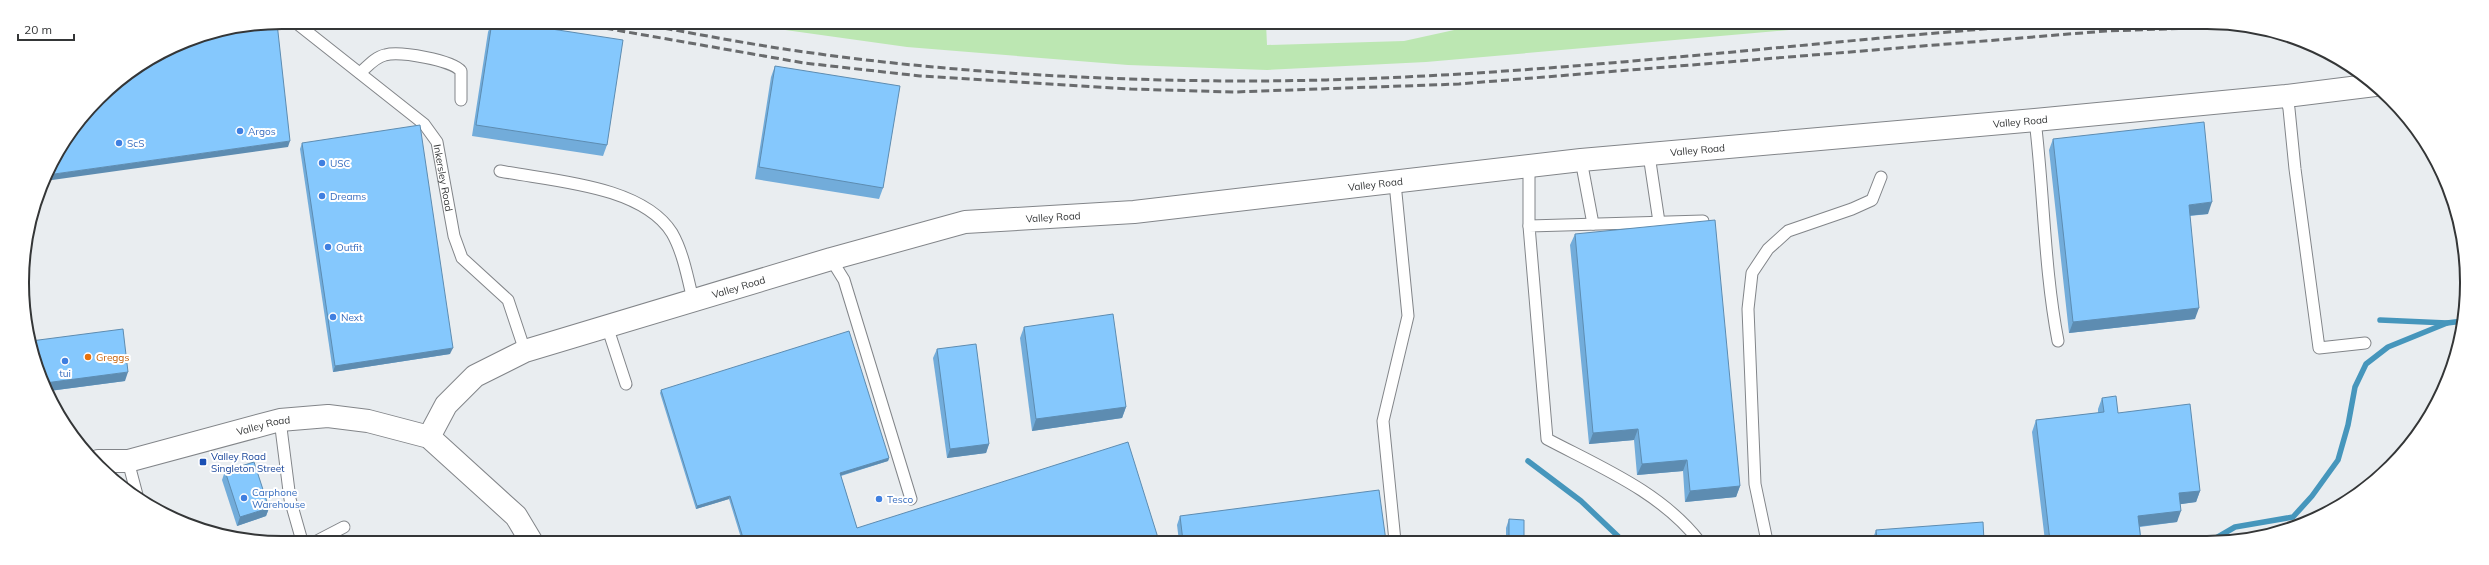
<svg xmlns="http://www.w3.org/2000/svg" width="2489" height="565" font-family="Mulish,sans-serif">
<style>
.green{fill:#bce7b2}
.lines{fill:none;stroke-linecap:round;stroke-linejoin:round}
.stream{stroke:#4696bc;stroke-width:5.5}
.service-casing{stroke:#828589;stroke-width:13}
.tertiary-casing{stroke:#828589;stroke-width:24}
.service{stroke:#fff;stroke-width:11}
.tertiary{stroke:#fff;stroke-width:22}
.rail{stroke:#696b6d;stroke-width:3;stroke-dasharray:8 4;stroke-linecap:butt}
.wall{fill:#72acda}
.shaded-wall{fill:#5d8cb1}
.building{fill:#85c8fd;stroke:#5d8cb1}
.shop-dot{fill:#3f7fe0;stroke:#fff;stroke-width:1.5}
.food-dot{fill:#e8710a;stroke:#fff;stroke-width:1.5}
.transit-dot{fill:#1a4fb4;stroke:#fff;stroke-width:1.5}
.labels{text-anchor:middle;stroke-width:4;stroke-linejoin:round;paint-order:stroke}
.street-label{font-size:10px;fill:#343637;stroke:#fff}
.shop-label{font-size:10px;fill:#366cbe;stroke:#fff;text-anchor:start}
.food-label{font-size:10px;fill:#c56008;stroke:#fff;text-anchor:start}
.transit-label{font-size:10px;fill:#164399;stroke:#fff;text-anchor:start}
.rim{fill:none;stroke:#343637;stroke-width:2}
</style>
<rect width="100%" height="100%" fill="#e9edf0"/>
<polygon class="green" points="736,23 1147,23 1241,29 1241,23 1266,23 1267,45 1404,41 1486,23 1857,24 1426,62 1267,70 1128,65 907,47"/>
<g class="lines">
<g class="stream">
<polyline points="2380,320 2447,323 2463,321"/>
<polyline points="1528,461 1581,501 1623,541"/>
<polyline points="2211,541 2235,527 2293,517 2312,496 2338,460 2348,425 2355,387 2366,364 2388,347 2447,323"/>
</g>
<g class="service-casing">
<g id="service">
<path id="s1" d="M 295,22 L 424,124 L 437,142 L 454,236 L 462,258 L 508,300 L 525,351"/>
<path d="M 360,73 C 367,67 375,57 385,55 C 400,51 452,60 461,71 L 461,100"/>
<polyline points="2286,96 2289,109 2295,169 2319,348 2365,343"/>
<path d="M 2035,120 C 2044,193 2044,268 2058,341"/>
<polyline points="1649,155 1659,222"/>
<polyline points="1581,160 1593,224"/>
<polyline points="1529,167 1529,226"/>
<path d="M 500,171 C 551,181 642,185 672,233 C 683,252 688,279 693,300"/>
<polyline points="831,259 844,280 911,499"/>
<polyline points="607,326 626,384"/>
<polyline points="280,420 290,499 302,541"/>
<polyline points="128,461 137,495"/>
<polyline points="317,541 344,527"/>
<polyline points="1395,541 1383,421 1408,316 1395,183"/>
<path d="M 1699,541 C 1661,492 1600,467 1547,439 L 1529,226 L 1703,221"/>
<polyline points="1767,541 1755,484 1748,309 1752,273 1768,249 1788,231 1852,209 1872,200 1881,177"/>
</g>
</g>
<g class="tertiary-casing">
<g id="tertiary">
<path id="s2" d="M 429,437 L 446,405 L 475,376 L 525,351 L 831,259 L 965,222 L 1134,212 L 1581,160 L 2035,120 L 2286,96 L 2375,85"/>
<path id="s3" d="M 98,461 L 128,461 L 280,420 L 328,416 L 368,421 L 429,437 L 516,516 L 531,541"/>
</g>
</g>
<use href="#service" class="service"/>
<use href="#tertiary" class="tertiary"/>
<g class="rail">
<polyline points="570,22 804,63 920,76 1131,89 1234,92 1459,84 2106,31 2250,26"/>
<path d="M 629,22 C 688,32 746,44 805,52 C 945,72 1092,80 1233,81 C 1505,82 1776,44 2047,24"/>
</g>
</g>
<g class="wall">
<polygon points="492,22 506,22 607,145 603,156 472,136 488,32"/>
<polygon points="775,66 883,188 879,199 755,179 771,77"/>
<polygon points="2053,139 2208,214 2190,216 2195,319 2069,333 2049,150"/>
<polygon points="302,143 450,354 333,372 300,149"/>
<polygon points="1575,234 1740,486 1736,497 1685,502 1683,471 1637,475 1634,440 1589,444 1570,245"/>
<polygon points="1024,327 1126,407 1122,418 1032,431 1020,338"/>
<polygon points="31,341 125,381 49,391 36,366 31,344"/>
<polygon points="937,349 989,444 986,453 947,458 933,358"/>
<polygon points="661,390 889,458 888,461 841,476 857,528 1159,541 742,541 729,499 696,509 660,393"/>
<polygon points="2102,398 2200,491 2196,502 2180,504 2177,522 2140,527 2141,541 2045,541 2032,432 2036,420 2098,413 2098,409"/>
<polygon points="225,471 269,508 266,516 237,526 222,480"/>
<polygon points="1180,516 1386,541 1179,541 1177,525"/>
<polygon points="1509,519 1524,541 1506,541 1506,528"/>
<polygon points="1876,530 1984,541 1872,541"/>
</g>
<g class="shaded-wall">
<polygon points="290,141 288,147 45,181 47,175"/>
<polygon points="2212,202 2208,214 2184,216 2189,205"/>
<polygon points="2199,308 2195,319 2069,333 2073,322"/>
<polygon points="453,348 450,354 333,372 335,366"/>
<polygon points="128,372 125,381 49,391 45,383"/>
<polygon points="1126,407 1122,418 1032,431 1036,419"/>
<polygon points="1638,429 1634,440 1589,444 1593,433"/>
<polygon points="989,444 986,453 947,458 950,449"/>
<polygon points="889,458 888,461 839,476 840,473"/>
<polygon points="1687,460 1683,471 1637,475 1642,464"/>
<polygon points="1740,486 1736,497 1685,502 1690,491"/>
<polygon points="2200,491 2196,502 2175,505 2179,493"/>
<polygon points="730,496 729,499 696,509 697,506"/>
<polygon points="269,508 266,516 237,526 240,517"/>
<polygon points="2181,511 2177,522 2134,527 2138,516"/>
</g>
<g class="building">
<polygon points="492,22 506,22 623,40 607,145 476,125"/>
<polygon points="277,23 290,141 47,175 49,167 76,124 111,87 183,42"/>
<polygon points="775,66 900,86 883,188 759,167"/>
<polygon points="2204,122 2212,202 2189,205 2199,308 2073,322 2053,139"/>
<polygon points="420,125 453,348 335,366 302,143"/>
<polygon points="1715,220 1740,486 1690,491 1687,460 1642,464 1638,429 1593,433 1575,234"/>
<polygon points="1113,314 1126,407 1036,419 1024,327"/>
<polygon points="123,329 128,372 45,383 36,366 33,355 31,341"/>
<polygon points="849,331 889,458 840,473 857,528 1128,442 1159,541 744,541 730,496 697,506 661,390"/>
<polygon points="976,344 989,444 950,449 937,349"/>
<polygon points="2116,396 2118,413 2190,404 2200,491 2179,493 2181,511 2138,516 2141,541 2050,541 2036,420 2104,412 2102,398"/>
<polygon points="254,462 269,508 240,517 225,471"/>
<polygon points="1379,490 1386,541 1183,541 1180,516"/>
<polygon points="1509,519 1524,520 1524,541 1509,541"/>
<polygon points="1983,522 1984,541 1877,541 1876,530"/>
</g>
<g class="shop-dot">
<circle cx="240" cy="131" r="4"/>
<circle cx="119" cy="143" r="4"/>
<circle cx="322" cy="163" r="4"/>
<circle cx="322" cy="196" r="4"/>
<circle cx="328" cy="247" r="4"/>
<circle cx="333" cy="317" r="4"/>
<circle cx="65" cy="361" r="4"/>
<circle cx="244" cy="498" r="4"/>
<circle cx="879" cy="499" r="4"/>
</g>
<circle class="food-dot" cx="88" cy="357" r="4"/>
<rect class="transit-dot" x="199" y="458" width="8" height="8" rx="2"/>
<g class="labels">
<g class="street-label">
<text dy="4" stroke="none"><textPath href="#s2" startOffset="1652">Valley Road</textPath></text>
<text dy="4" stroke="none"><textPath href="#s2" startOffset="1328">Valley Road</textPath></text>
<text dy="4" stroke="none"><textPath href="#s1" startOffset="223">Inkersley Road</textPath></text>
<text dy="4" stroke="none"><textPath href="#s2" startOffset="1004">Valley Road</textPath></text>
<text dy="4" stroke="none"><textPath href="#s2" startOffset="680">Valley Road</textPath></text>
<text dy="4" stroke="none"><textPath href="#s2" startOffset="356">Valley Road</textPath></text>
<text dy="4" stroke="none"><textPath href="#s3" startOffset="170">Valley Road</textPath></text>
</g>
<g class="shop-label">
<text x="248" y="135">Argos</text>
<text x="127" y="147">ScS</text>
<text x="330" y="167">USC</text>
<text x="330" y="200">Dreams</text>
<text x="336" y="251">Outfit</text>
<text x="341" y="321">Next</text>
<text x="65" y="377" text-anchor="middle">tui</text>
<text x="252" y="496">Carphone<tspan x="252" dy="12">Warehouse</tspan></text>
<text x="887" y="503">Tesco</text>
</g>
<g class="food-label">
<text x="96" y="361">Greggs</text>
</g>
<g class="transit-label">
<text x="211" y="460">Valley Road<tspan x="211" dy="12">Singleton Street</tspan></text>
</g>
</g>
<path d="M0 0H2489V565H0ZM282 29H2207A253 253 0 0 1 2460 282V283A253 253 0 0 1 2207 536H282A253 253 0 0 1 29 283V282A253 253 0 0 1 282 29Z" fill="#fff" fill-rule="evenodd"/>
<path class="rim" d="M282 29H2207A253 253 0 0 1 2460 282V283A253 253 0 0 1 2207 536H282A253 253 0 0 1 29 283V282A253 253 0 0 1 282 29Z"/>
<path d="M18 34v6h56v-6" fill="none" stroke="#343637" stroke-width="2"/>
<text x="24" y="34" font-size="12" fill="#343637" stroke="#ffffff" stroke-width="3" paint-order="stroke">20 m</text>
</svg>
